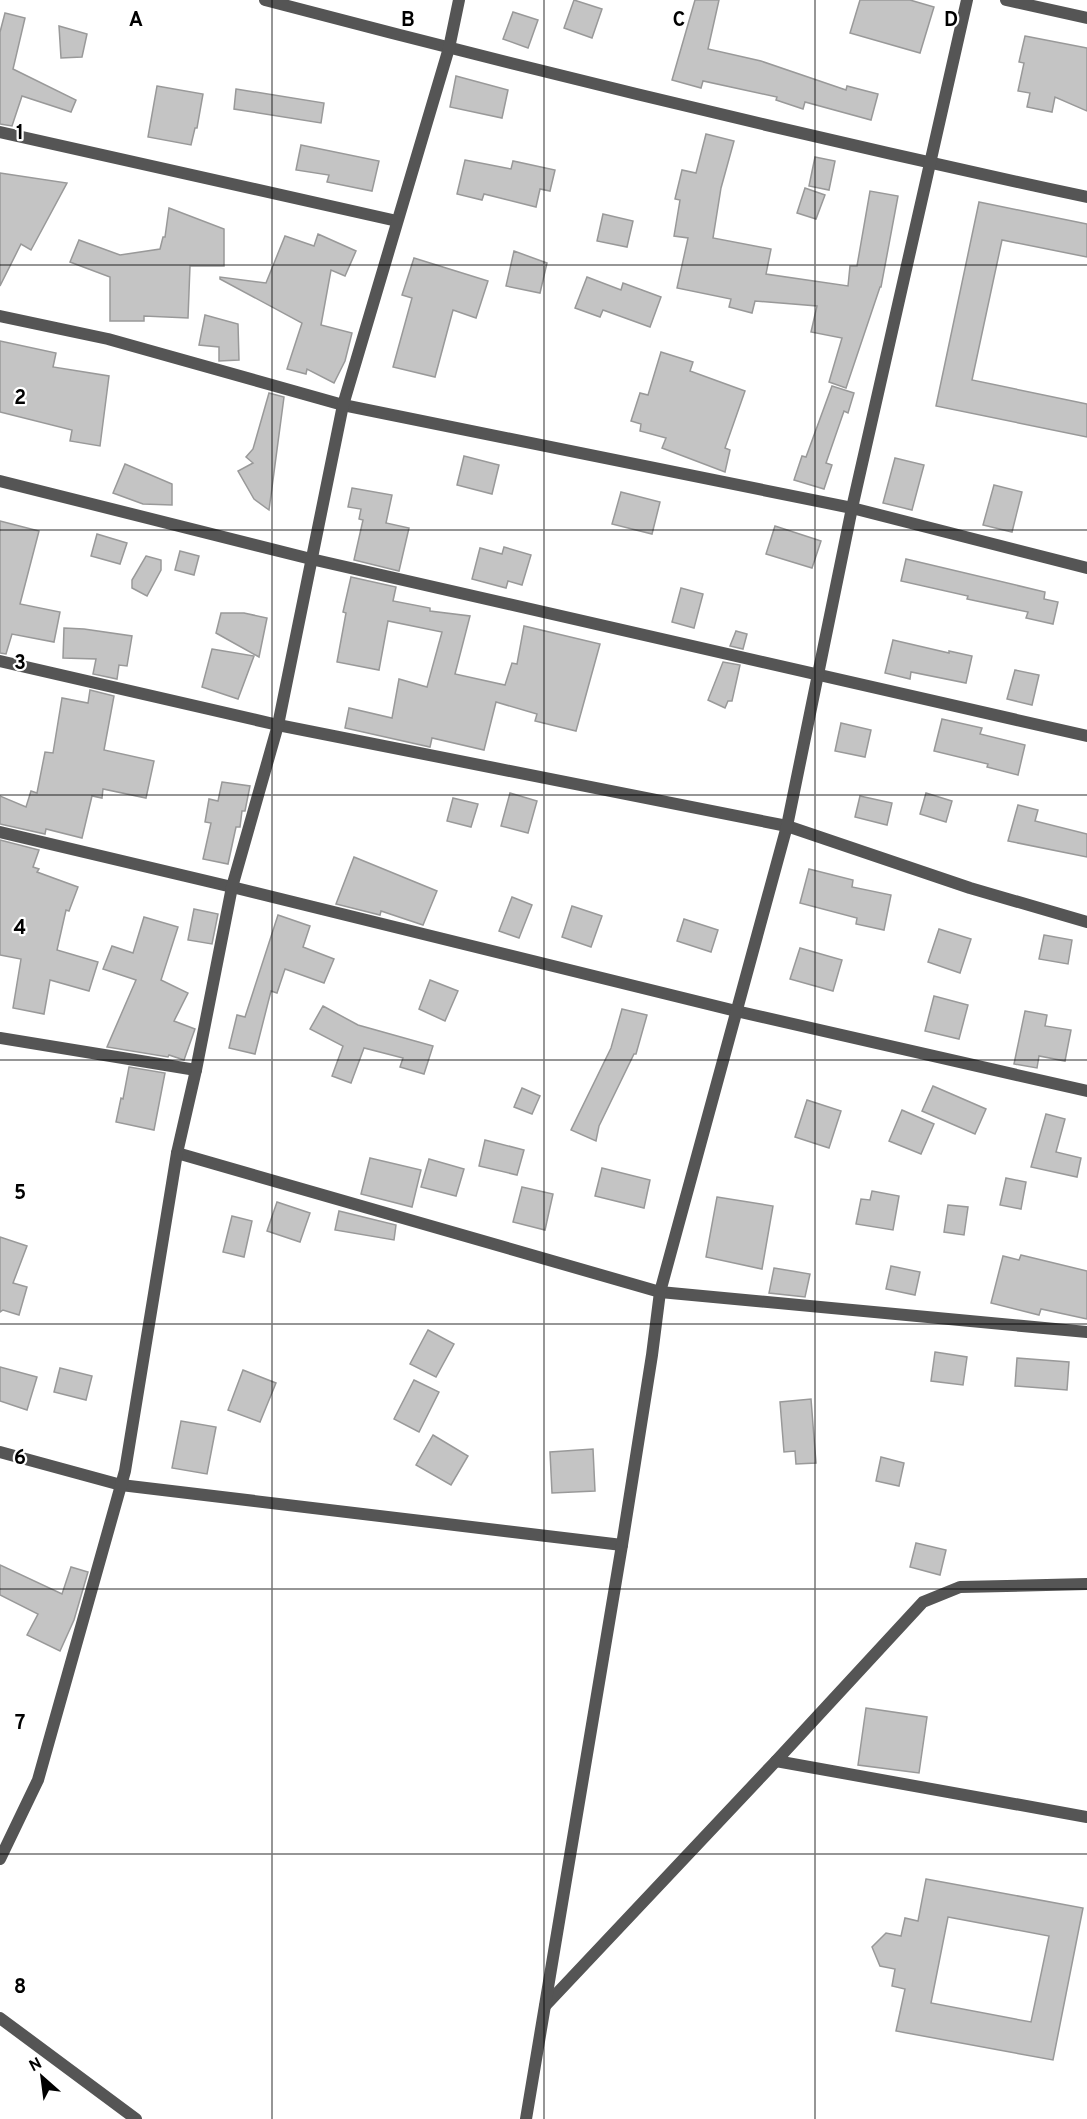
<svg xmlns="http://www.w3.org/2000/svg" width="1087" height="2119" font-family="Overpass,sans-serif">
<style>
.building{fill:#c4c4c4;stroke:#999;stroke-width:1.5;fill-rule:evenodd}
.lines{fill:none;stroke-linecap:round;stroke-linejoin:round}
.minor{stroke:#555;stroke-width:12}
.tertiary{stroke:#555;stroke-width:12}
.grid{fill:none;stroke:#000;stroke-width:1.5;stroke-opacity:0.55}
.grid-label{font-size:20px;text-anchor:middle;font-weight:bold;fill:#000;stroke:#fff;stroke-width:4.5;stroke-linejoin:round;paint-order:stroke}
</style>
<rect width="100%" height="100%" fill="#fff"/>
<g class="building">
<polygon points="574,0 602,9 592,38 564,28"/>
<polygon points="695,0 719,0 708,49 761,61 846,90 847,86 878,94 871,120 805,102 803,109 776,100 777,97 703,81 701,88 672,80"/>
<polygon points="860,0 910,0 934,7 920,53 850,33"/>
<polygon points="513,12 538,20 528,48 503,39"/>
<polygon points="5,13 25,18 13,69 76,100 71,112 22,96 12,126 0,124 0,32"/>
<polygon points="59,26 87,34 82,57 61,58"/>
<polygon points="1025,36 1087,48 1087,111 1055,97 1052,112 1027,107 1030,93 1018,91 1024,63 1019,62"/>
<polygon points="456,76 508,90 502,118 450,107"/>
<polygon points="157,86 203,94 197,128 195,128 191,145 148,137"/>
<polygon points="236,89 324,103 321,123 234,109"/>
<polygon points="706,134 734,141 721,188 713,238 771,249 766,274 848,286 850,266 857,266 870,191 898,196 881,287 880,287 846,388 829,382 842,338 811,332 817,306 755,301 752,313 729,307 731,299 677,288 688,238 674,236 680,200 675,199 682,170 696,173"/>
<polygon points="301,145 379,161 372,191 327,182 329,175 296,170"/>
<polygon points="815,157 835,161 829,190 809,186"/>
<polygon points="465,160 511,169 513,161 555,170 550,191 540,189 536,207 484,194 482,200 457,194"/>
<polygon points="0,173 67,183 31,250 21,244 0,286"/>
<polygon points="805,188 825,195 816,219 797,213"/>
<polygon points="979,202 1087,224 1087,257 1002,240 972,380 1087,404 1087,437 936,406"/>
<polygon points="169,208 224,229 224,266 190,266 188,318 144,316 144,321 110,321 110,277 70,262 79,240 120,255 160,249 163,237 165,237"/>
<polygon points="603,214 633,221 627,247 597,241"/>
<polygon points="318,234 356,251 345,276 331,270 321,325 352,333 345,361 334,383 307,369 306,374 287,369 302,323 220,279 220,277 266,283 285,236 314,246"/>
<polygon points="514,251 547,263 540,293 506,286"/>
<polygon points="414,258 488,281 476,318 453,310 435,377 393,367 412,298 402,295"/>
<polygon points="587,277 621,290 623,283 661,297 650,327 603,310 600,317 575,308"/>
<polygon points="205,315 238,324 239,360 219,361 219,347 199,345"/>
<polygon points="0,341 56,353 53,367 109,376 100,446 70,441 72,430 0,412"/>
<polygon points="661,352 693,362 690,371 745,391 725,448 730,450 725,472 662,448 666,438 640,431 641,424 631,421 640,393 648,395"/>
<polygon points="832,386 854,393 848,413 844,411 826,463 832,465 824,489 794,480 802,456 806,457"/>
<polygon points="269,393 284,397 269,510 254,499 238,471 253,463 246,457 253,449"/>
<polygon points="464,456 499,465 492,494 457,485"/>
<polygon points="895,458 924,465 912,510 883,503"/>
<polygon points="125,464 172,484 172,505 143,504 113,493"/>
<polygon points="994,485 1022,492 1012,532 983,525"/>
<polygon points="352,488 392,495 386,523 409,528 399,571 354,560 363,520 359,519 361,509 348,507"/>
<polygon points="621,492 660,502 652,534 612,524"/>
<polygon points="0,521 39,531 20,604 60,612 54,642 12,634 6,654 0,653"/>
<polygon points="775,526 821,541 812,568 766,554"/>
<polygon points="97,534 127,543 120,564 91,556"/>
<polygon points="504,547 531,555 522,585 508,581 506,588 472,579 480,548 502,554"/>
<polygon points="180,551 199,556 194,575 175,570"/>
<polygon points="146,556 161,560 161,570 147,596 132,588 132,580"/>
<polygon points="906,559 1045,592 1044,599 1058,602 1053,624 1026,618 1028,612 967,599 968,596 901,581"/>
<polygon points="351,577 396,587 393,601 430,608 430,611 470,616 455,674 505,685 512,663 517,664 524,626 600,644 576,731 535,721 537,714 496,702 484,750 432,738 430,747 345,728 349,708 392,718 399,679 427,687 442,632 388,621 379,670 337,662 346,613 343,612"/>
<polygon points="681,588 703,594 694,628 672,622"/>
<polygon points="221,613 244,613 267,618 259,657 216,633"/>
<polygon points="64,628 84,629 132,636 127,666 119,665 117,679 93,674 96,659 63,658"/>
<polygon points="736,631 747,634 743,649 730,646"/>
<polygon points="893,640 949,653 949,651 972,656 966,683 911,672 910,679 885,673"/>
<polygon points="212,649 254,656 238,699 202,687"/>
<polygon points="723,662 740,665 732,701 728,701 725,708 708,700"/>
<polygon points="1015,670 1039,675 1032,705 1007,699"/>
<polygon points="90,690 114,696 104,750 154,761 146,798 103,789 102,798 92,796 82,838 46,829 45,834 0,824 0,796 26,807 31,791 37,793 45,752 53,753 62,698 88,703"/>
<polygon points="942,719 982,728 980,734 1025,745 1018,775 987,767 988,764 934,751"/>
<polygon points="841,723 871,730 865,757 835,751"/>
<polygon points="222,782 250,786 245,811 242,811 240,827 236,827 228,864 203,859 211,823 205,822 209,799 218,801"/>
<polygon points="510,793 537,801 528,833 501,826"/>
<polygon points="926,793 952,801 946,822 920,814"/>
<polygon points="860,796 892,803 887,825 855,817"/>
<polygon points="453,798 478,804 471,827 447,821"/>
<polygon points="1018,805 1038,810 1035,821 1087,834 1087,857 1008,841"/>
<polygon points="0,840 39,850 33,867 39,869 37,872 78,887 69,911 66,910 57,950 98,962 89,991 50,980 44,1014 13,1008 21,959 0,955"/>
<polygon points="354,857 437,891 423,925 381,911 380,915 336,904"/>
<polygon points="809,869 853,880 852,887 891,895 884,930 856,924 857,918 800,903"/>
<polygon points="512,897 532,905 519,938 499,931"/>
<polygon points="572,906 602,916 591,947 562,937"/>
<polygon points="194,909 218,914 212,944 188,940"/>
<polygon points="278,915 310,926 303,947 334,959 324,983 285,969 277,993 271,991 255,1054 229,1048 237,1015 245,1017"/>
<polygon points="144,917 178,927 161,980 188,993 174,1021 195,1029 184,1060 169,1055 168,1057 107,1047 136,980 103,969 112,946 133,953"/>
<polygon points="684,919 718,930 711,952 677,941"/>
<polygon points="939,929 971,939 960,973 928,962"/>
<polygon points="1044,935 1072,940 1068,964 1039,959"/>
<polygon points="800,948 842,960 833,991 790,979"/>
<polygon points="430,980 458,991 445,1021 419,1009"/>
<polygon points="934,996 968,1005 959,1039 925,1031"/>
<polygon points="323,1006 358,1025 433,1046 424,1074 400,1067 403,1058 364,1048 351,1083 332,1076 343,1046 310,1029"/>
<polygon points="622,1009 647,1015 636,1054 634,1054 599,1126 596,1141 571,1130 611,1048"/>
<polygon points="1025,1011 1047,1015 1045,1026 1071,1030 1065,1061 1039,1056 1037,1068 1014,1064"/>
<polygon points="129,1067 165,1073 154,1130 116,1122 121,1098 123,1099"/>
<polygon points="933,1086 986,1109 975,1134 922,1111"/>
<polygon points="522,1088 540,1096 532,1114 514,1107"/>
<polygon points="807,1100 841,1111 829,1148 795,1137"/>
<polygon points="902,1110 934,1124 921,1154 889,1141"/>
<polygon points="1046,1114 1065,1119 1056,1152 1081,1158 1077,1177 1031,1167"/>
<polygon points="485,1140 524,1150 517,1175 479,1166"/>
<polygon points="370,1158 421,1170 412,1207 361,1194"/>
<polygon points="429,1159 464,1169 456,1196 421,1187"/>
<polygon points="602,1168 650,1180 644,1208 595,1196"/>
<polygon points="1006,1178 1026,1182 1021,1209 1000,1205"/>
<polygon points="522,1187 553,1194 545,1230 513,1222"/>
<polygon points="872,1191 899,1196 893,1230 856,1224 861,1199 870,1200"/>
<polygon points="717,1197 773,1206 762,1269 706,1257"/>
<polygon points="277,1202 310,1213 300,1242 267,1231"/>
<polygon points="948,1205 968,1207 964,1235 944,1232"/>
<polygon points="339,1211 396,1225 394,1240 335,1230"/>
<polygon points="232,1216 252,1221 244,1257 223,1252"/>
<polygon points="0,1237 27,1246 13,1283 27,1287 19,1315 3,1310 0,1312"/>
<polygon points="1021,1255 1087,1271 1087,1319 1041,1309 1039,1315 991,1303 1003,1256 1019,1260"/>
<polygon points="891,1266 920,1272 915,1295 886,1289"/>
<polygon points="774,1268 810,1274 805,1297 769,1293"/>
<polygon points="428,1330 454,1344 436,1377 410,1364"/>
<polygon points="935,1352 967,1357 963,1385 931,1381"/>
<polygon points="1017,1358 1069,1362 1067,1390 1015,1386"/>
<polygon points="0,1367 37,1377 27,1410 0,1401"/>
<polygon points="60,1368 92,1376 86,1400 54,1392"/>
<polygon points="243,1370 276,1383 260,1422 228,1410"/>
<polygon points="414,1380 439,1392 419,1432 394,1419"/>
<polygon points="811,1399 816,1463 796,1464 795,1451 784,1452 780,1402"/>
<polygon points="181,1421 216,1427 207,1474 172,1468"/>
<polygon points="433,1435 468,1456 451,1485 416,1465"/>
<polygon points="593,1449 595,1491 552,1493 550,1452"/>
<polygon points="881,1457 904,1463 899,1486 876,1481"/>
<polygon points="916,1543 946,1550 940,1575 910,1567"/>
<polygon points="0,1565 62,1594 71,1567 88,1572 74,1620 60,1651 27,1635 38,1614 0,1595"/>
<polygon points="866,1708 927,1717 919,1773 858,1765"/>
<path d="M 926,1879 L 1083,1908 L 1053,2060 L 896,2031 L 905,1989 L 892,1986 L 895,1969 L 880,1966 L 872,1947 L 886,1933 L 901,1936 L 905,1918 L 918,1921 ZM 948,1917 L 1049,1936 L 1031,2022 L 931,2003 Z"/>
</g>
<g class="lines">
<g class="minor">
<path d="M 265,0 C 538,72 812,138 1087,197"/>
<polyline points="1006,0 1087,18"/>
<polyline points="0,132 397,221"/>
<polyline points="0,316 108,339 343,405 852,508 1087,568"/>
<polyline points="0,481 311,559 1087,736"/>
<polyline points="0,661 278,725 787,826 970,888 1087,922"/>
<polyline points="0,832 232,887 736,1011 1087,1091"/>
<polyline points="0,1038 196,1070"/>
<polyline points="177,1153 660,1292 1087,1332"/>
<polyline points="0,1452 121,1485 622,1545"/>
<polyline points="1087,1584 960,1587 923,1602 776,1761 1087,1817"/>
<polyline points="0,1859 38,1780 125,1471 177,1153 196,1070 232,887 278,725 343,405 449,48 459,0"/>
<polyline points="545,2006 776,1761"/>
</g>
<g class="tertiary">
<polyline points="0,2018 136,2119"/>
<polyline points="526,2119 622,1545 652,1355 660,1292 787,826 852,508 967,0"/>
</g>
</g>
<path class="grid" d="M 272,0 L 272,2119M 544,0 L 544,2119M 815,0 L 815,2119M 0,265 L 1087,265M 0,530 L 1087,530M 0,795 L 1087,795M 0,1060 L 1087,1060M 0,1324 L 1087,1324M 0,1589 L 1087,1589M 0,1854 L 1087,1854"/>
<g class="grid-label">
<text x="136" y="26">A</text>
<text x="408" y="26">B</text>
<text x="679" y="26">C</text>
<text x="951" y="26">D</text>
<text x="20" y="139">1</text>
<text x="20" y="404">2</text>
<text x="20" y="669">3</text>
<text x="20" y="934">4</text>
<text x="20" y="1199">5</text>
<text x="20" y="1464">6</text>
<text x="20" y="1729">7</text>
<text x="20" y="1993">8</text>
</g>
<g transform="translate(42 2077) rotate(332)" stroke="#ffffff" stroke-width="4.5" paint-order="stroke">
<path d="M0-4.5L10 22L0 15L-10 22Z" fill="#000000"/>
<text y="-9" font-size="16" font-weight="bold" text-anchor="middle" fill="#000000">N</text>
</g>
</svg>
